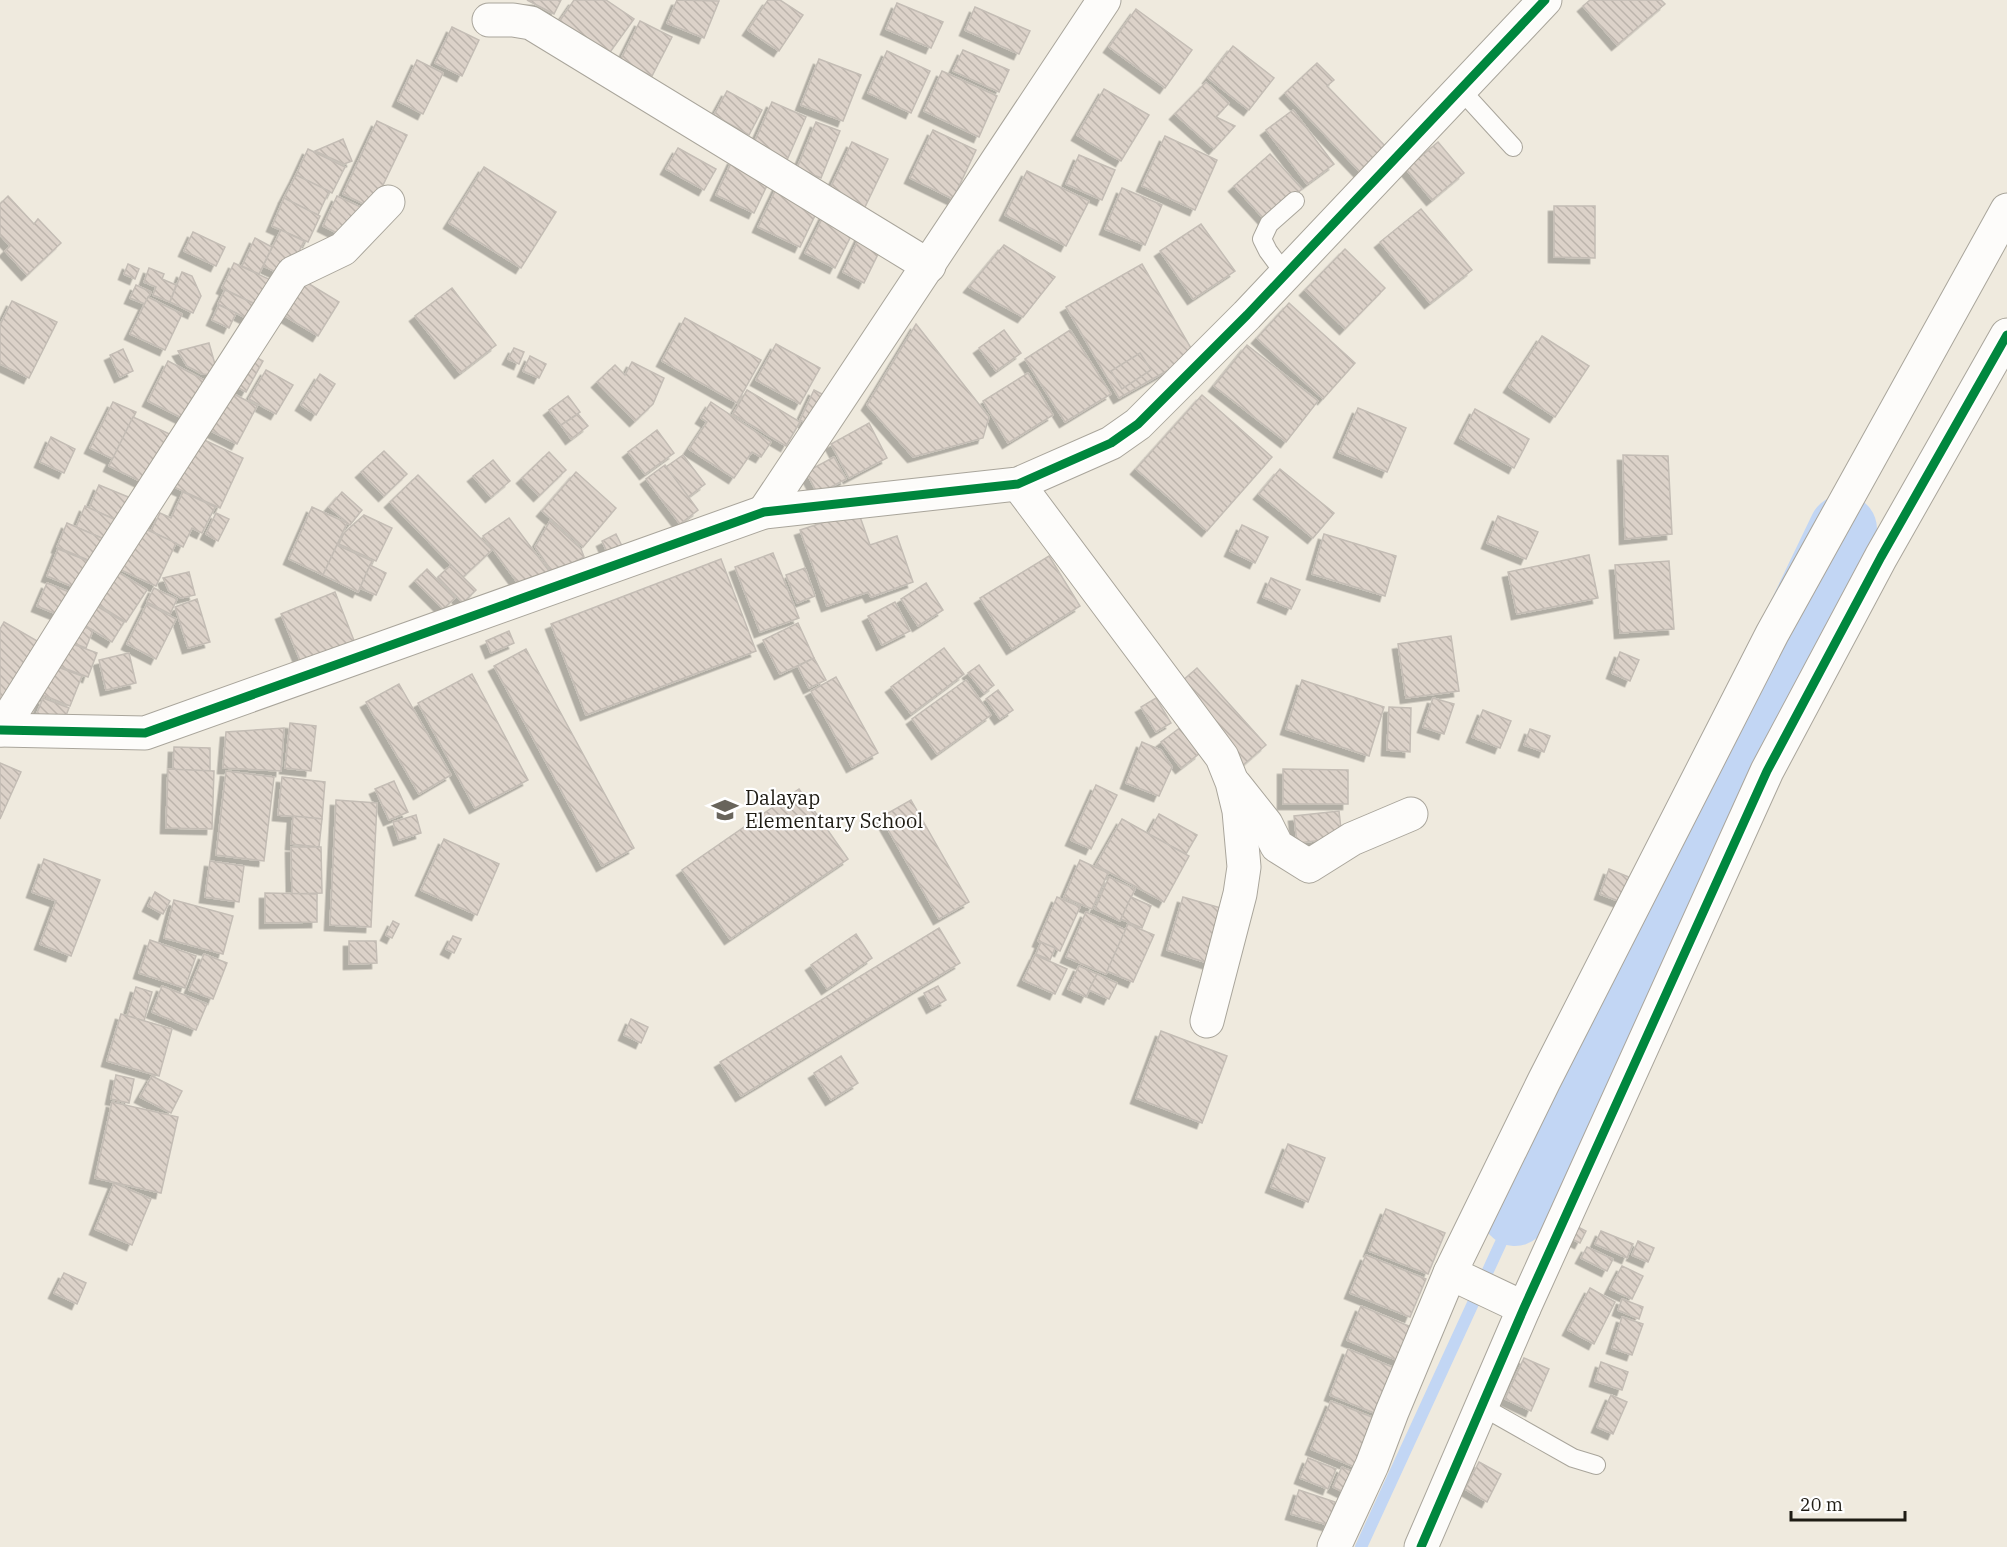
<svg xmlns="http://www.w3.org/2000/svg" width="2007" height="1547" font-family="'IBM Plex Serif',serif">
<style>
.lines{fill:none;stroke-linecap:round;stroke-linejoin:round}
.stream{stroke:#c2d6f4;stroke-width:12}
.river{stroke:#c2d6f4;stroke-width:68}
.building{fill:url(#building-back-hatch);stroke:#c4bdb5;stroke-width:1.5;filter:url(#shadow)}
.service-casing{stroke:#a9a59b;stroke-width:20}
.minor-casing{stroke:#a9a59b;stroke-width:35}
.service{stroke:#fdfcfa;stroke-width:18}
.minor{stroke:#fdfcfa;stroke-width:33}
.cycleway-casing{stroke:#fff;stroke-width:13}
.cycleway{stroke:#00873e;stroke-width:9}
.labels{text-anchor:middle;stroke-width:4.5;stroke-linejoin:round;paint-order:stroke}
.poi-label{font-size:20px;fill:#1f1c14;stroke:#fff;text-anchor:start}
</style>
<defs>
<pattern id="building-back-hatch" width="6" height="6" patternUnits="userSpaceOnUse" patternTransform="scale(1.5)"><rect width="6" height="6" fill="#dcd2c9"/><path d="M-1 5l2 2M0 0l6 6M5-1l2 2" fill="none" stroke="#bcb4ac"/></pattern>
<filter id="shadow"><feDropShadow dx="-5.5" dy="5.5" stdDeviation="0" flood-color="#0004"/></filter>
</defs>
<rect width="100%" height="100%" fill="#efeade"/>
<g class="lines">
<polyline class="stream" points="1361,1547 1515,1212"/>
<polyline class="river" points="1515,1212 1843,529"/>
</g>
<g class="building">
<polygon points="527,0 561,0 554,14"/>
<polygon points="574,0 606,0 634,19 608,55 559,22"/>
<polygon points="677,0 719,1 704,38 667,23"/>
<polygon points="768,0 780,0 803,15 779,51 748,30"/>
<polygon points="1590,0 1661,0 1665,4 1617,45 1583,6"/>
<polygon points="897,3 943,22 931,48 886,29"/>
<polygon points="975,7 1030,31 1019,54 965,30"/>
<polygon points="1136,9 1192,50 1165,88 1109,47"/>
<polygon points="640,21 672,37 652,76 620,61"/>
<polygon points="452,27 479,40 462,76 435,63"/>
<polygon points="1233,46 1274,78 1249,110 1208,78"/>
<polygon points="963,50 1009,70 999,92 953,71"/>
<polygon points="887,51 930,71 911,113 868,93"/>
<polygon points="819,59 861,75 843,121 801,105"/>
<polygon points="417,60 443,73 423,114 398,101"/>
<polygon points="1317,63 1334,80 1327,86 1388,149 1362,174 1285,93"/>
<polygon points="942,71 997,96 979,137 924,111"/>
<polygon points="1206,82 1229,103 1216,117 1235,126 1214,149 1175,114"/>
<polygon points="1104,89 1149,115 1121,161 1077,135"/>
<polygon points="727,91 762,110 749,135 714,115"/>
<polygon points="772,102 806,117 787,160 753,145"/>
<polygon points="1293,110 1334,164 1307,184 1266,130"/>
<polygon points="377,121 407,135 372,208 343,194"/>
<polygon points="816,122 840,131 821,178 797,168"/>
<polygon points="933,130 976,150 953,199 910,178"/>
<polygon points="1165,136 1217,160 1195,210 1142,186"/>
<polygon points="343,139 352,161 344,164 315,151"/>
<polygon points="852,142 888,159 864,209 828,193"/>
<polygon points="1438,142 1464,173 1432,200 1406,169"/>
<polygon points="678,148 716,169 704,190 666,169"/>
<polygon points="308,149 345,167 332,193 296,175"/>
<polygon points="1270,154 1302,189 1266,221 1234,186"/>
<polygon points="1079,155 1115,170 1102,200 1066,184"/>
<polygon points="733,159 771,177 754,213 716,195"/>
<polygon points="484,167 556,212 521,268 449,223"/>
<polygon points="1027,171 1089,201 1066,246 1005,215"/>
<polygon points="296,175 329,191 318,215 284,198"/>
<polygon points="778,185 820,205 800,247 758,227"/>
<polygon points="1122,188 1162,205 1145,245 1105,229"/>
<polygon points="8,196 34,224 38,219 61,243 27,275 5,251 10,246 0,235 0,204"/>
<polygon points="337,196 365,209 351,240 323,226"/>
<polygon points="284,198 320,216 308,242 272,226"/>
<polygon points="1554,206 1595,206 1595,258 1554,257"/>
<polygon points="1421,209 1472,270 1430,303 1380,242"/>
<polygon points="825,213 855,228 835,268 805,253"/>
<polygon points="1201,224 1235,271 1193,299 1160,251"/>
<polygon points="281,230 304,241 287,277 263,266"/>
<polygon points="193,232 225,247 216,266 184,251"/>
<polygon points="861,234 883,244 864,283 843,272"/>
<polygon points="255,238 272,247 259,274 242,266"/>
<polygon points="1004,245 1055,277 1023,317 969,287"/>
<polygon points="1345,249 1385,288 1345,329 1305,290"/>
<polygon points="234,263 273,281 261,307 222,288"/>
<polygon points="128,264 139,269 135,279 124,274"/>
<polygon points="1142,264 1195,355 1119,398 1066,307"/>
<polygon points="149,268 164,274 162,279 176,285 170,302 153,295 156,287 144,282"/>
<polygon points="182,272 192,276 201,296 193,313 170,302"/>
<polygon points="301,279 339,302 318,336 280,313"/>
<polygon points="136,285 151,292 145,304 130,298"/>
<polygon points="452,288 496,345 460,373 415,316"/>
<polygon points="225,290 257,305 250,320 218,304"/>
<polygon points="148,297 182,314 165,350 130,334"/>
<polygon points="12,301 57,322 29,378 0,364 0,325"/>
<polygon points="1289,303 1355,363 1323,399 1257,338"/>
<polygon points="219,305 236,313 229,328 212,320"/>
<polygon points="685,318 761,360 737,403 662,361"/>
<polygon points="916,324 989,417 983,438 913,457 867,405"/>
<polygon points="1004,330 1021,353 996,371 979,348"/>
<polygon points="1070,330 1111,394 1065,422 1025,359"/>
<polygon points="1542,336 1589,366 1555,417 1509,387"/>
<polygon points="209,343 218,375 202,374 187,366 178,351"/>
<polygon points="776,344 820,368 800,404 756,380"/>
<polygon points="1247,345 1318,401 1286,442 1214,386"/>
<polygon points="514,348 524,352 519,364 508,359"/>
<polygon points="123,349 133,371 120,377 110,355"/>
<polygon points="1140,353 1151,370 1122,389 1111,371"/>
<polygon points="252,355 263,361 246,392 235,386"/>
<polygon points="530,356 546,364 539,378 523,371"/>
<polygon points="168,361 210,383 190,422 148,401"/>
<polygon points="632,362 664,378 653,404 635,421 597,382 615,365 625,375"/>
<polygon points="266,370 293,385 276,414 249,399"/>
<polygon points="1028,373 1053,415 1008,443 983,401"/>
<polygon points="320,374 335,384 316,415 301,405"/>
<polygon points="747,390 800,422 786,446 733,414"/>
<polygon points="814,390 828,397 813,427 800,420"/>
<polygon points="230,392 257,406 237,444 209,430"/>
<polygon points="1202,395 1272,457 1207,531 1136,469"/>
<polygon points="568,396 580,412 561,425 549,410"/>
<polygon points="113,402 136,412 113,459 90,448"/>
<polygon points="711,402 771,442 761,457 752,452 734,478 689,449 707,422 701,418"/>
<polygon points="1358,408 1406,428 1387,472 1339,452"/>
<polygon points="1475,409 1529,439 1514,468 1460,438"/>
<polygon points="578,414 588,426 571,439 561,425"/>
<polygon points="133,417 174,436 150,486 109,466"/>
<polygon points="869,423 887,458 849,478 831,444"/>
<polygon points="657,430 674,453 645,474 628,452"/>
<polygon points="51,437 75,449 64,473 40,462"/>
<polygon points="198,437 243,458 220,508 174,487"/>
<polygon points="384,451 407,474 384,496 361,472"/>
<polygon points="549,452 566,470 539,496 522,478"/>
<polygon points="683,455 705,484 688,497 666,467"/>
<polygon points="1623,455 1668,456 1672,534 1625,539"/>
<polygon points="834,457 846,479 818,494 806,472"/>
<polygon points="493,460 510,481 491,497 473,476"/>
<polygon points="665,465 698,510 680,524 646,479"/>
<polygon points="1280,469 1334,513 1313,538 1259,494"/>
<polygon points="576,472 616,508 583,547 542,511"/>
<polygon points="418,475 492,550 463,577 390,502"/>
<polygon points="99,485 138,501 128,525 89,508"/>
<polygon points="183,492 215,507 202,533 192,528 183,547 151,531 160,513 171,518"/>
<polygon points="342,492 362,510 350,525 329,507"/>
<polygon points="85,506 127,525 117,545 76,527"/>
<polygon points="312,507 347,523 323,575 289,559"/>
<polygon points="858,511 870,545 897,536 913,582 871,597 868,592 827,606 800,530"/>
<polygon points="216,513 229,519 218,541 206,534"/>
<polygon points="364,515 392,528 376,561 339,544 344,533"/>
<polygon points="1498,516 1538,532 1526,559 1487,543"/>
<polygon points="509,518 549,571 523,590 483,536"/>
<polygon points="550,521 581,549 584,557 553,573 535,547"/>
<polygon points="67,523 111,542 100,565 57,547"/>
<polygon points="1242,525 1268,537 1255,563 1230,551"/>
<polygon points="141,527 176,543 156,586 121,570"/>
<polygon points="616,534 623,548 609,556 602,541"/>
<polygon points="1324,534 1396,556 1385,596 1312,574"/>
<polygon points="337,545 372,561 358,592 323,575"/>
<polygon points="58,549 93,563 81,590 47,576"/>
<polygon points="773,553 799,618 760,632 735,567"/>
<polygon points="1589,555 1598,598 1517,614 1508,572"/>
<polygon points="1049,556 1080,606 1012,649 980,598"/>
<polygon points="721,559 756,651 586,715 551,624"/>
<polygon points="1669,561 1674,629 1620,633 1615,565"/>
<polygon points="370,565 386,573 376,595 360,588"/>
<polygon points="451,565 476,590 463,603 438,577"/>
<polygon points="805,568 815,596 797,603 786,575"/>
<polygon points="427,569 455,598 443,609 415,581"/>
<polygon points="118,572 147,590 126,622 97,604"/>
<polygon points="189,572 195,595 181,598 169,591 163,578"/>
<polygon points="1271,578 1300,590 1291,609 1263,597"/>
<polygon points="47,583 74,594 64,617 37,606"/>
<polygon points="926,583 943,610 918,626 901,599"/>
<polygon points="154,588 177,599 170,614 147,602"/>
<polygon points="335,592 355,643 302,665 281,614"/>
<polygon points="197,599 210,642 188,648 175,607"/>
<polygon points="895,602 910,631 882,645 868,616"/>
<polygon points="93,604 124,622 112,642 81,623"/>
<polygon points="147,604 176,619 156,659 127,644"/>
<polygon points="4,622 39,642 0,706 0,629"/>
<polygon points="798,623 814,658 780,674 763,640"/>
<polygon points="75,624 93,630 86,648 68,641"/>
<polygon points="509,631 514,643 491,653 486,641"/>
<polygon points="1451,636 1459,691 1406,698 1398,644"/>
<polygon points="62,640 97,653 88,677 53,664"/>
<polygon points="944,648 964,674 911,714 891,687"/>
<polygon points="526,649 634,848 602,866 494,666"/>
<polygon points="1620,652 1639,660 1630,681 1612,673"/>
<polygon points="129,653 136,683 106,690 99,660"/>
<polygon points="814,658 826,680 809,688 798,666"/>
<polygon points="979,665 994,685 984,693 968,673"/>
<polygon points="55,666 82,676 70,706 43,695"/>
<polygon points="1197,668 1266,745 1242,766 1173,689"/>
<polygon points="472,674 528,780 475,808 418,703"/>
<polygon points="836,677 878,753 852,767 811,691"/>
<polygon points="966,680 991,715 937,754 912,719"/>
<polygon points="1302,680 1384,707 1369,756 1286,729"/>
<polygon points="399,684 451,775 419,794 366,702"/>
<polygon points="998,690 1013,710 1000,719 986,699"/>
<polygon points="43,698 69,708 61,728 35,718"/>
<polygon points="1156,698 1171,723 1156,732 1141,707"/>
<polygon points="1433,698 1454,704 1444,734 1423,727"/>
<polygon points="1389,707 1411,708 1410,752 1387,750"/>
<polygon points="1483,710 1511,721 1500,748 1472,737"/>
<polygon points="290,723 316,726 311,771 285,768"/>
<polygon points="1181,727 1200,753 1181,768 1161,742"/>
<polygon points="284,728 281,771 223,768 226,732"/>
<polygon points="1530,729 1550,736 1544,752 1524,745"/>
<polygon points="1142,742 1161,750 1172,767 1159,796 1126,783"/>
<polygon points="174,747 210,748 210,771 173,770"/>
<polygon points="0,763 21,772 0,819"/>
<polygon points="168,769 214,771 212,829 166,828"/>
<polygon points="1283,769 1348,770 1348,804 1283,804"/>
<polygon points="226,771 274,777 264,861 216,855"/>
<polygon points="282,777 325,782 322,819 278,815"/>
<polygon points="394,781 408,812 389,820 375,789"/>
<polygon points="1096,785 1117,795 1091,849 1071,840"/>
<polygon points="799,789 848,859 730,939 682,870"/>
<polygon points="336,800 377,803 371,927 330,925"/>
<polygon points="911,800 969,902 939,919 881,817"/>
<polygon points="1339,811 1342,838 1297,843 1294,816"/>
<polygon points="1159,814 1197,835 1186,854 1148,834"/>
<polygon points="416,815 421,833 399,840 393,822"/>
<polygon points="293,816 322,819 319,847 291,844"/>
<polygon points="1122,819 1189,856 1164,902 1096,865"/>
<polygon points="444,839 499,864 477,915 421,890"/>
<polygon points="291,847 321,847 322,893 292,894"/>
<polygon points="44,859 100,880 71,956 40,944 56,901 32,892"/>
<polygon points="1080,860 1108,873 1092,909 1064,897"/>
<polygon points="210,861 244,866 239,902 205,897"/>
<polygon points="1609,869 1631,878 1621,902 1600,894"/>
<polygon points="1109,877 1135,889 1120,921 1095,909"/>
<polygon points="155,892 170,901 163,914 148,906"/>
<polygon points="265,893 317,894 317,922 265,923"/>
<polygon points="1057,897 1080,907 1060,951 1038,941"/>
<polygon points="1131,897 1151,906 1142,928 1121,919"/>
<polygon points="1183,897 1231,911 1214,965 1167,950"/>
<polygon points="174,900 233,916 223,954 164,938"/>
<polygon points="1086,912 1126,930 1106,974 1066,957"/>
<polygon points="393,921 399,924 392,938 386,935"/>
<polygon points="1128,924 1154,935 1133,982 1107,971"/>
<polygon points="939,928 960,963 741,1096 720,1062"/>
<polygon points="856,934 872,958 827,989 811,965"/>
<polygon points="453,936 461,939 454,953 446,949"/>
<polygon points="150,940 196,956 185,988 139,973"/>
<polygon points="349,941 376,941 377,963 349,964"/>
<polygon points="1041,942 1055,948 1050,960 1036,954"/>
<polygon points="204,954 227,963 213,999 189,990"/>
<polygon points="1035,955 1067,969 1055,994 1023,980"/>
<polygon points="1079,966 1097,974 1086,997 1068,989"/>
<polygon points="1097,974 1117,983 1109,999 1089,990"/>
<polygon points="162,986 207,1004 196,1030 152,1012"/>
<polygon points="938,986 946,1000 932,1008 924,993"/>
<polygon points="136,987 152,992 144,1021 127,1016"/>
<polygon points="121,1014 172,1029 159,1076 107,1061"/>
<polygon points="631,1019 648,1027 641,1043 624,1035"/>
<polygon points="1161,1031 1227,1056 1202,1123 1136,1098"/>
<polygon points="841,1056 858,1083 831,1100 814,1073"/>
<polygon points="116,1075 134,1079 129,1103 111,1099"/>
<polygon points="152,1076 182,1091 171,1113 140,1097"/>
<polygon points="112,1102 178,1117 161,1193 95,1178"/>
<polygon points="1288,1144 1325,1158 1308,1202 1271,1187"/>
<polygon points="114,1183 151,1199 132,1245 95,1229"/>
<polygon points="1386,1209 1445,1233 1428,1274 1369,1251"/>
<polygon points="1568,1222 1586,1231 1580,1243 1562,1234"/>
<polygon points="1601,1231 1633,1244 1627,1258 1595,1244"/>
<polygon points="1638,1241 1654,1248 1648,1262 1632,1255"/>
<polygon points="1587,1247 1613,1259 1607,1271 1581,1258"/>
<polygon points="1366,1255 1426,1279 1410,1317 1350,1293"/>
<polygon points="1622,1266 1643,1276 1632,1299 1610,1289"/>
<polygon points="64,1273 86,1283 77,1304 54,1293"/>
<polygon points="1590,1288 1615,1302 1594,1344 1568,1330"/>
<polygon points="1622,1299 1643,1307 1639,1319 1618,1310"/>
<polygon points="1361,1306 1418,1330 1404,1363 1347,1340"/>
<polygon points="1622,1317 1643,1324 1632,1355 1612,1348"/>
<polygon points="1348,1349 1402,1371 1384,1417 1330,1395"/>
<polygon points="1524,1358 1549,1369 1531,1411 1505,1399"/>
<polygon points="1601,1362 1628,1372 1622,1390 1595,1381"/>
<polygon points="1611,1395 1627,1402 1613,1434 1597,1427"/>
<polygon points="1331,1401 1382,1421 1362,1470 1311,1449"/>
<polygon points="1308,1458 1336,1469 1328,1489 1300,1478"/>
<polygon points="1479,1462 1501,1474 1487,1502 1465,1489"/>
<polygon points="1342,1467 1363,1476 1354,1497 1333,1487"/>
<polygon points="1299,1490 1335,1502 1328,1525 1291,1514"/>
</g>
<g class="lines">
<g class="service-casing">
<g id="service">
<polyline points="1460,89 1513,147"/>
<polyline points="1285,274 1268,251 1262,239 1269,224 1295,201"/>
<polyline points="1481,1406 1573,1458 1596,1465"/>
</g>
</g>
<g class="minor-casing">
<g id="minor">
<polyline points="489,20 513,20 531,23 929,266"/>
<polyline points="1018,484 1222,757 1232,782 1239,811 1244,867 1240,894 1207,1021"/>
<polyline points="764,512 1104,0"/>
<polyline points="0,730 145,733 764,512 1018,484 1111,443 1138,424 1247,315 1545,0"/>
<polyline points="1,730 90,588 293,273 343,249 388,202"/>
<polyline points="1235,785 1266,824 1277,846 1309,866 1352,839 1411,814"/>
<polyline points="1524,1308 1450,1273 1544,1081 1772,634 2007,210"/>
<polyline points="1334,1547 1372,1465 1392,1412 1450,1273"/>
<polyline points="1421,1547 1524,1308 1767,771 1881,557 2007,335"/>
</g>
</g>
<use href="#service" class="service"/>
<use href="#minor" class="minor"/>
<g class="cycleway-casing">
<g id="cycleway">
<polyline points="0,730 145,733 764,512 1018,484 1111,443 1138,424 1247,315 1545,0"/>
<polyline points="1421,1547 1524,1308 1767,771 1881,557 2007,335"/>
</g>
</g>
<use href="#cycleway" class="cycleway"/>
</g>
<defs>
<g id="school-bare" transform="scale(2.07)"><path d="M0-5L7-2L0 1L-7-2ZM-4 1L0 2.5L4 1V4Q0 6-4 4Z" fill="#68645b" stroke="#fff" stroke-width="2.5" paint-order="stroke"/></g>
</defs>
<g fill-rule="evenodd">
<use href="#school-bare" x="725" y="810"/>
</g>
<g class="labels">
<g class="poi-label">
<text x="745" y="805">Dalayap<tspan x="745" dy="23">Elementary School</tspan></text>
</g>
</g>
<path d="M1791 1511v9h114v-9" fill="none" stroke="#1f1c14" stroke-width="3"/>
<text x="1800" y="1511" font-size="18" fill="#1f1c14" stroke="#ffffff" stroke-width="4.5" paint-order="stroke">20 m</text>
</svg>
